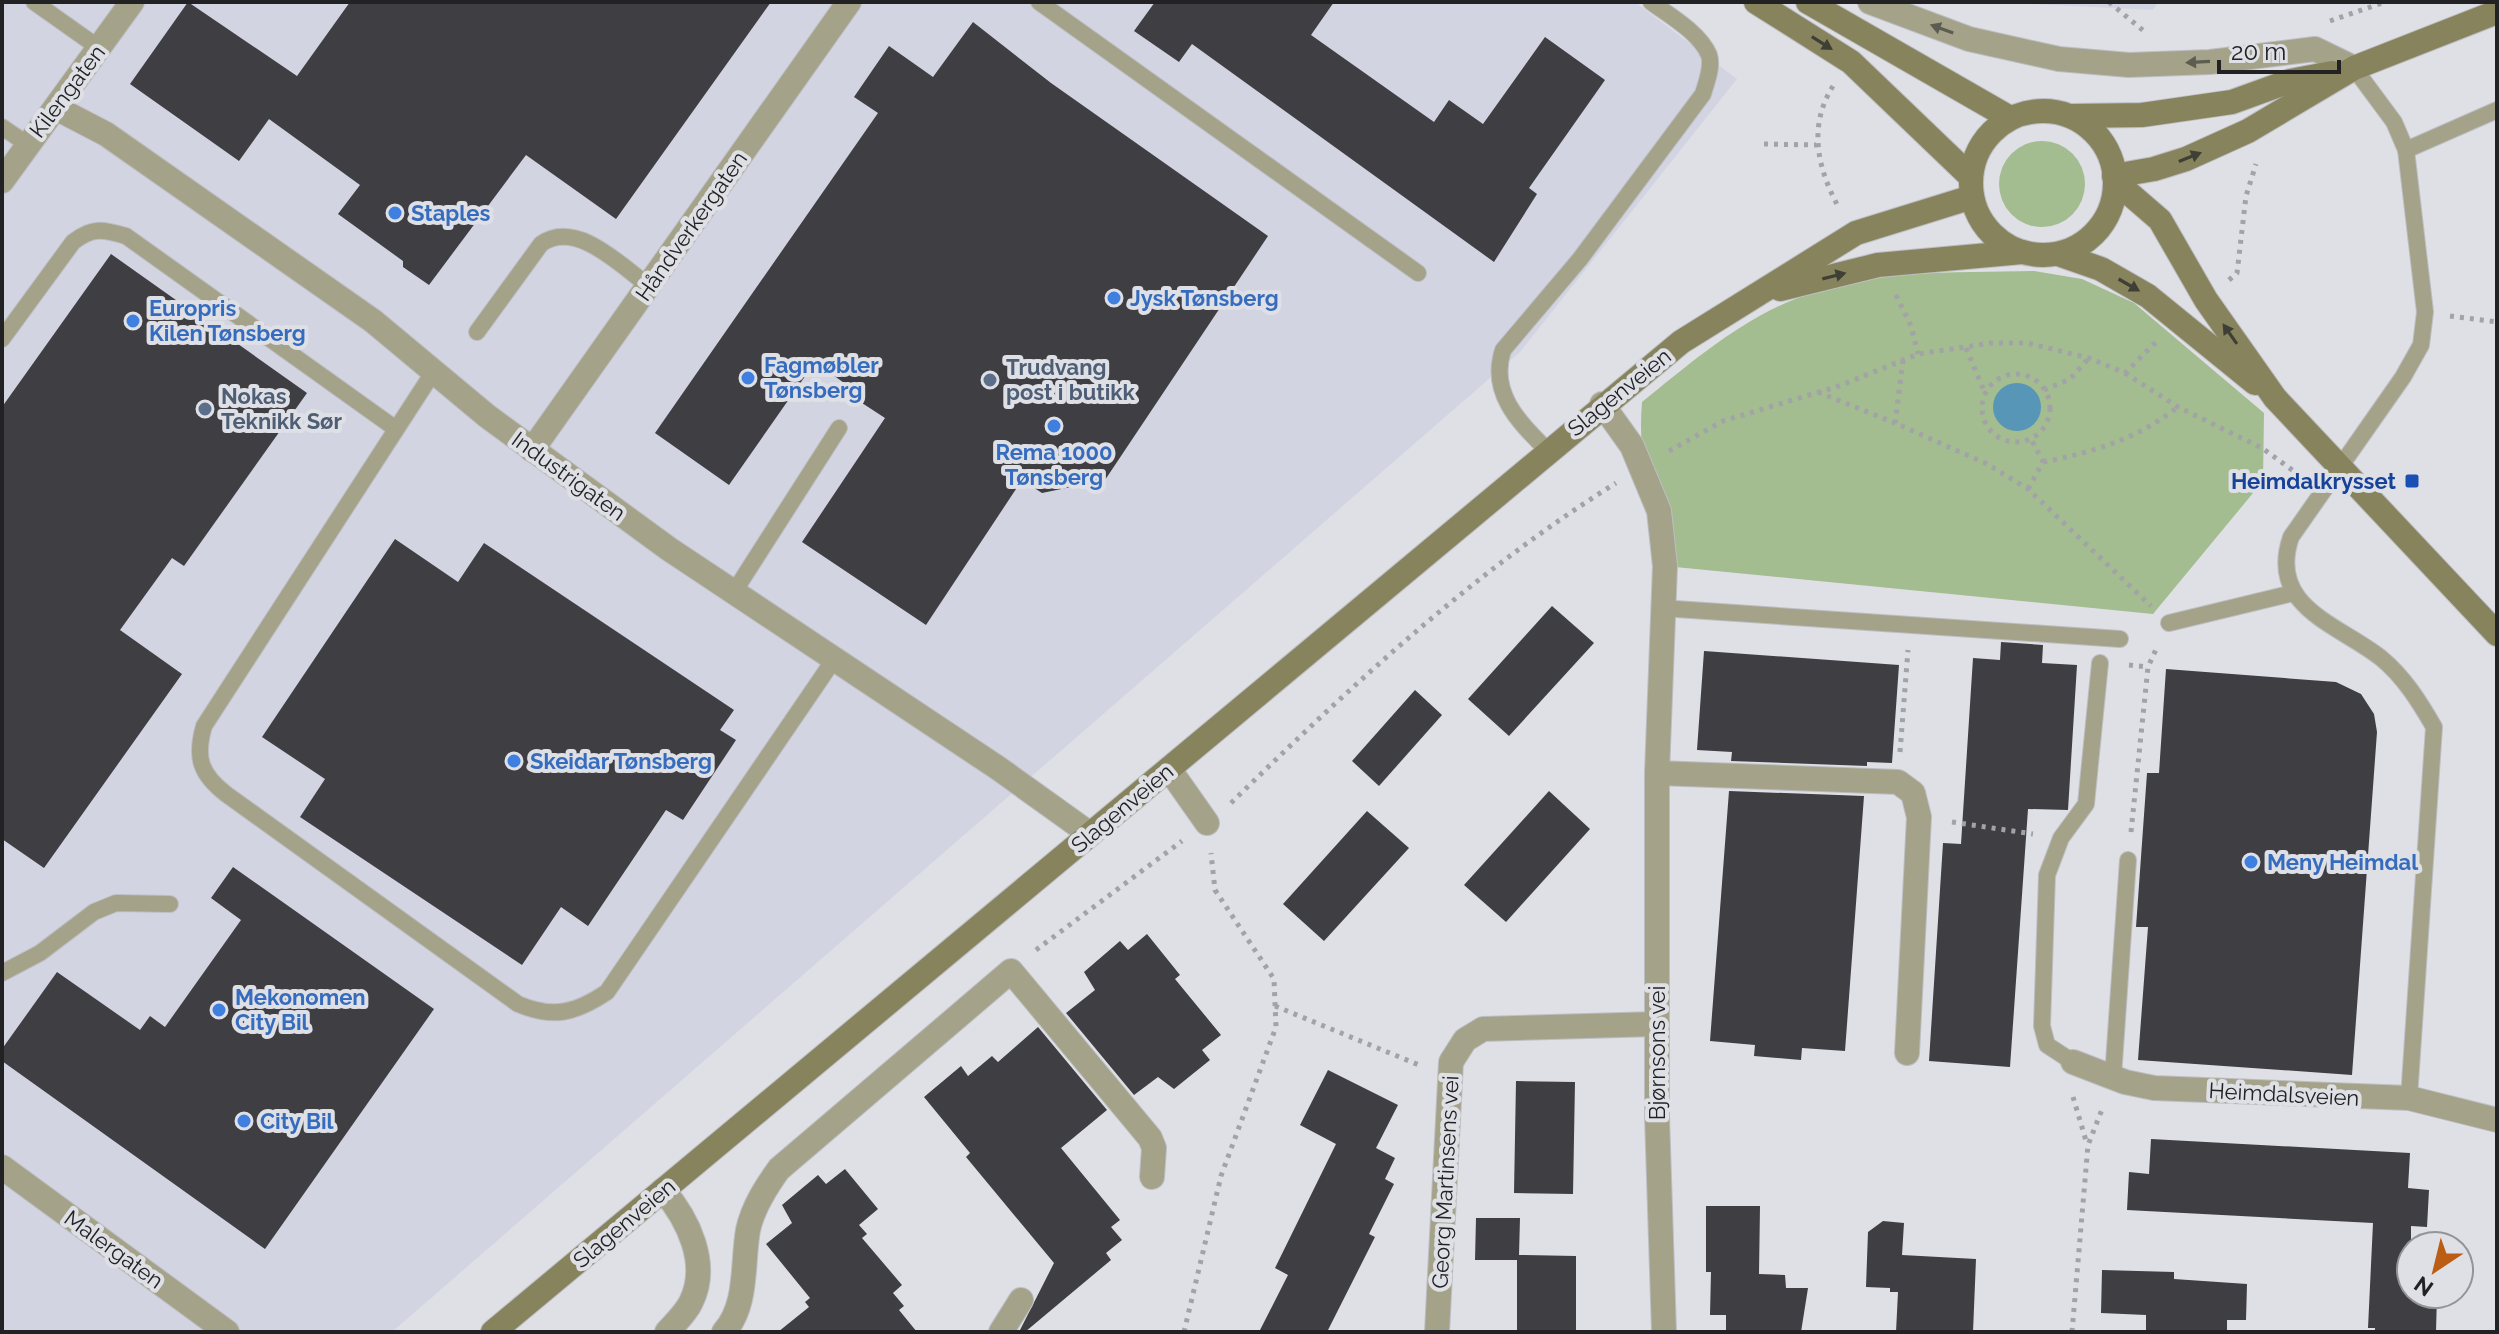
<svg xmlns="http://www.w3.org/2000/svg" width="2499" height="1334" font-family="Raleway,sans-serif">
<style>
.built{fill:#d3d4e2}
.green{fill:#a3bc90}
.water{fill:#5896b8}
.building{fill:#3e3e43}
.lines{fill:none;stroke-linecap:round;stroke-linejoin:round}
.service-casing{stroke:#bdbec3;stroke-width:18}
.minor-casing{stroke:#bdbec3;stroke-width:26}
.secondary-casing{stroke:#bdbec3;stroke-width:26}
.path{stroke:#a2a3a7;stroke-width:5;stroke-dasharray:4 6;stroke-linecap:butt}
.service{stroke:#a4a288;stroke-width:16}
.minor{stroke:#a4a288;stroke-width:24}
.secondary{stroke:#87845d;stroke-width:24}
.oneway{fill:#5c5c51}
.oneway2{fill:#403f35}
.shop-dot{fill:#3f7fe0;stroke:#dfe0e6;stroke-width:3}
.service-dot{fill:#5c6f8a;stroke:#dfe0e6;stroke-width:3}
.transit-dot{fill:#1a4fb4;stroke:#dfe0e6;stroke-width:3}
.labels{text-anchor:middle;stroke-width:8;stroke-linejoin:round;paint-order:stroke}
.street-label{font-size:22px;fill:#222224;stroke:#dfe0e6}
.shop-label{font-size:22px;font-weight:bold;fill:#366cbe;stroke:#dfe0e6;text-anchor:start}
.service-label{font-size:22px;font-weight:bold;fill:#4e5e75;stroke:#dfe0e6;text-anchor:start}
.transit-label{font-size:22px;font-weight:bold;fill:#164399;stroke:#dfe0e6;text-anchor:end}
</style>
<rect width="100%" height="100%" fill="#dfe0e6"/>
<g class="built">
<polygon points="2,2 1635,2 1737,79 1520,352 392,1332 2,1332"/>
<polygon points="1993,2 2158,2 2153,10"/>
</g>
<g class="green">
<circle cx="2042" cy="184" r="43"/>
<path d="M 2034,271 L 2082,279 L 2134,303 L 2264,413 L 2263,481 L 2153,614 L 1665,566 C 1652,511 1637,459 1642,402 C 1687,366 1734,325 1788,302 C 1866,268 1952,273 2034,271 Z"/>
</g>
<circle class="water" cx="2017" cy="407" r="24"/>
<g class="building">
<polygon points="188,2 297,76 350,2 771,2 616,219 526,155 429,285 403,267 403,261 338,214 360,185 269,119 239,161 130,84"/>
<polygon points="1155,2 1334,2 1311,35 1434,122 1449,100 1483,124 1545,37 1605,80 1529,188 1537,194 1494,262 1192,44 1179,62 1134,31"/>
<polygon points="973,22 1051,83 1268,236 1105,480 1042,493 1022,480 926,625 802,542 885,418 862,403 865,398 815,362 729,485 655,433 878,113 854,97 889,46 933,77"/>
<polygon points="111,254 307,393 184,566 172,558 120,630 182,674 44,868 2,839 2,407"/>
<polygon points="395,539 458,582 484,543 734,710 720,730 736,740 683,820 666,810 588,926 561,907 522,965 300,817 325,779 262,737"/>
<polygon points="1552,606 1594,643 1509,736 1468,699"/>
<polygon points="2001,642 2043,645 2042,663 2077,665 2068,810 2028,809 2010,1067 1929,1061 1943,843 1961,844 1973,658 2000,660"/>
<polygon points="1704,651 1899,665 1892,763 1867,762 1867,766 1731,761 1732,752 1697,750"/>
<polygon points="2166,669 2336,682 2361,694 2374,714 2377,732 2352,1075 2138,1060 2148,927 2136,927 2147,773 2159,773"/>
<polygon points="1415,690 1442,715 1379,786 1352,761"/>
<polygon points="1549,791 1590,829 1506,922 1464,885"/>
<polygon points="1729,791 1864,796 1845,1051 1802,1048 1801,1060 1754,1056 1755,1045 1710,1041"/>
<polygon points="1367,811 1409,848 1324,941 1283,904"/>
<polygon points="233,867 434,1009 265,1249 2,1061 2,1049 57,972 140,1030 150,1016 165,1027 241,920 211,898"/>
<polygon points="1147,934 1180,975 1175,979 1221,1035 1202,1050 1210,1060 1174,1089 1158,1077 1134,1095 1066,1013 1095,990 1084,972 1120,941 1128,950"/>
<polygon points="1038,1027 1107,1110 1061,1148 1120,1220 1111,1227 1122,1240 1106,1253 1111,1260 1025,1332 1019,1332 1054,1263 966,1157 970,1153 924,1097 961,1066 968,1076 992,1056 998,1062"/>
<polygon points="1328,1070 1398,1105 1376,1148 1395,1158 1385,1179 1394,1184 1369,1234 1375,1237 1327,1332 1259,1332 1288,1275 1275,1268 1336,1144 1300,1125"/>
<polygon points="1516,1081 1575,1082 1573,1194 1514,1193"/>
<polygon points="2151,1139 2410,1153 2408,1188 2429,1190 2427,1227 2411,1226 2411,1294 2437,1294 2436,1332 2375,1332 2375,1328 2368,1328 2373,1223 2127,1210 2129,1172 2149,1174"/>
<polygon points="845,1169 878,1209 859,1225 867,1234 862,1238 902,1285 893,1293 904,1306 899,1310 917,1332 778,1332 809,1307 805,1302 810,1298 766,1244 792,1223 782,1205 818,1175 826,1184"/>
<polygon points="1706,1206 1760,1206 1759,1274 1785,1275 1786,1288 1808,1288 1801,1332 1726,1332 1726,1315 1710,1315 1711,1272 1706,1272"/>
<polygon points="1476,1218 1520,1218 1519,1255 1576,1256 1576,1332 1517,1332 1517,1260 1475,1260"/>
<polygon points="1883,1221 1904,1223 1902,1255 1976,1259 1973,1332 1896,1332 1898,1292 1890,1292 1890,1288 1866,1287 1868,1232"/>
<polygon points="2102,1270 2174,1272 2174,1279 2247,1284 2246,1320 2227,1320 2227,1332 2146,1332 2146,1315 2101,1313"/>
</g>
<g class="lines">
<g class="service-casing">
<g id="service">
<polyline points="34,2 99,48"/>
<polyline points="1039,2 1418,273"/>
<path d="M 2354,68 L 2394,122 L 2406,150 L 2425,312 L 2421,345 L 2403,377 L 2291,537 C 2267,607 2338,624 2381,658 C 2404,677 2419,701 2434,727 L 2409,1098"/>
<polyline points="2,127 27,144"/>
<polyline points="2406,150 2497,110"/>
<path d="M 477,332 L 541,244 C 576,219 620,265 649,286"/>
<path d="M 2,339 L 73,242 C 92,227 103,229 126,236 L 396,429"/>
<path d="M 434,371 L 204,726 C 195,757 200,774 226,794 L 518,1004 C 553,1019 576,1013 607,992 L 835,658"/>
<path d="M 1547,450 C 1519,422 1489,393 1503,350 L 1580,259 L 1703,94 C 1706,83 1713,67 1709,55 C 1700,33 1669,15 1651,2"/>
<polyline points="734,592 839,428"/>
<polyline points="1661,608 2120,639"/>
<polyline points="2169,623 2293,593"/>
<polyline points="2,973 40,953 94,912 116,903 170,904"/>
<polyline points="2073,1062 2047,1045 2042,1026 2047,875 2061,838 2086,804 2100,663"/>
<polyline points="2113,1077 2128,860"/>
</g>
</g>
<g class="minor-casing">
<g id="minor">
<polyline points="1870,2 1969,39 2059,59 2129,65 2210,62 2315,49 2354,68"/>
<polyline points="56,108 106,134 373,321 487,416 669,549 998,768 1090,834"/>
<polyline points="2,181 132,2"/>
<polyline points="1602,404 1632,446 1659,511 1665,566 1657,773 1657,1116 1664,1332"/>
<polyline points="532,450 849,2"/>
<polyline points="1169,769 1207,823"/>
<polyline points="1657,773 1898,782 1913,793 1919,817 1907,1053"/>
<polyline points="2073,1062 2125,1082 2154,1088 2409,1098 2497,1120"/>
<polyline points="2,1167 227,1332"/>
<path d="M 663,1190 C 688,1219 710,1264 691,1302 C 686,1313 675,1323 667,1332"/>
<path d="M 724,1332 C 748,1305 742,1264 748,1230 C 753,1207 766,1187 779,1169 L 1011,971 L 1150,1138 L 1154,1148 L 1152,1177"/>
<polyline points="1001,1332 1021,1300"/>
<polyline points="1437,1332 1451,1062 1465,1040 1483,1029 1657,1024"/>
</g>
</g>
<g class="secondary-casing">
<g id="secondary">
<polyline points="1756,2 1851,62 1971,177"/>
<polyline points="1808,2 2010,118"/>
<circle cx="2043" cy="183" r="72"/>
<polyline points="2071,116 2142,115 2232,102 2290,81 2332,73"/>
<polyline points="2114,176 2154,169 2186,159 2248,131 2354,68 2497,12"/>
<polyline points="2116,182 2160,220 2206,300 2275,398 2497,634"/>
<polyline points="2058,254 2101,269 2148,296 2255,383"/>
<polyline points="1780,289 1878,265 2022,252"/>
<polyline points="493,1332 1681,342 1856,233 1972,197"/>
</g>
</g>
<g class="path">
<polyline points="2109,2 2145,32"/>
<polyline points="2330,21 2385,2"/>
<path d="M 1833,86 C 1808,126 1817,168 1839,208"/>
<polyline points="1764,144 1816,145"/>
<polyline points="2229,280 2237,273 2246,196 2256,164"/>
<polyline points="1896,295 1911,326 1918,354"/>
<polyline points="2450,316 2497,322"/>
<polyline points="1966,348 1985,393"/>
<polyline points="1903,360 1895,423 1987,464 2028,489 2151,606"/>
<polyline points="2125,373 2178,407 2262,448 2299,475"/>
<circle cx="2016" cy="408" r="34"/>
<polyline points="2044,390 2070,379 2089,358"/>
<polyline points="1818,392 1895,423"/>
<polyline points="1669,451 1723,421 1839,386 1918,354 1991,343 2027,343 2089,358 2125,373 2157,341"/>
<path d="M 2043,462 C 2094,452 2137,439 2178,407"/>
<polyline points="2028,489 2043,462 2031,439"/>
<polyline points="2129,665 2148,667"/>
<polyline points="1900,752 1908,650"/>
<path d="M 1231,803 C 1351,686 1473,572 1616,483"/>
<polyline points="1952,822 2033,834"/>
<polyline points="2131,832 2148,667 2158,645"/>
<polyline points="1036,950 1182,841"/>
<polyline points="1275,1006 1419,1065"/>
<polyline points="2073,1097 2087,1144"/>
<polyline points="1184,1332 1221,1176 1276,1027 1274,979 1215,890 1211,853"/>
<polyline points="2072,1332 2088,1145 2103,1107"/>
</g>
<use href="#service" class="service"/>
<use href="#minor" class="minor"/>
<use href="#secondary" class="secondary"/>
</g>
<defs><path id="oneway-solid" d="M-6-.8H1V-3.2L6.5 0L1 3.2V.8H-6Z" transform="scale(2)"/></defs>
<g class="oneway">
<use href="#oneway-solid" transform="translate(1942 29) rotate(-160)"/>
<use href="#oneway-solid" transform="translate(2198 62) rotate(177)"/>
</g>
<g class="oneway2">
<use href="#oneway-solid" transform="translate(1822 43) rotate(32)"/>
<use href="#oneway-solid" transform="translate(2190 157) rotate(-22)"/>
<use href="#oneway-solid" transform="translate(1834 276) rotate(-14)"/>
<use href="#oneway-solid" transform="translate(2129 285) rotate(30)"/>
<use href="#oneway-solid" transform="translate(2230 334) rotate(-125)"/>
</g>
<g class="shop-dot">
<circle cx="395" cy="213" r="8"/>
<circle cx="1114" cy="298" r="8"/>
<circle cx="133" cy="321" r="8"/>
<circle cx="748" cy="378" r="8"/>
<circle cx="1054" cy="426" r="8"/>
<circle cx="514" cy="761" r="8"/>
<circle cx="2251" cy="862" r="8"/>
<circle cx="219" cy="1010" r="8"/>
<circle cx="244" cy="1121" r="8"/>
</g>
<g class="service-dot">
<circle cx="990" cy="380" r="8"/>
<circle cx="205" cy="409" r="8"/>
</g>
<rect class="transit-dot" x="2404" y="473" width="16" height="16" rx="4"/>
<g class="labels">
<g class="street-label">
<text transform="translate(67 91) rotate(-53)" y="8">Kilengaten</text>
<text transform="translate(691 226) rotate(-55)" y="8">Håndverkergaten</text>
<text transform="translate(1619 392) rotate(-39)" y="8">Slagenveien</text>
<text transform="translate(569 476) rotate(36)" y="8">Industrigaten</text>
<text transform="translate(1122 808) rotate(-40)" y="8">Slagenveien</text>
<text transform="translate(1657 1053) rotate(-90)" y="8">Bjørnsons vei</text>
<text transform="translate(2284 1094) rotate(3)" y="8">Heimdalsveien</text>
<text transform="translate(1445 1182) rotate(-87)" y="8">Georg Martinsens vei</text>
<text transform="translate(624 1223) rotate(-40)" y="8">Slagenveien</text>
<text transform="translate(114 1249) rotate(36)" y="8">Malergaten</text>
</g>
<g class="shop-label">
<text x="411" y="221">Staples</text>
<text x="1130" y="306">Jysk Tønsberg</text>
<text x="149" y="316">Europris<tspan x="149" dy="25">Kilen Tønsberg</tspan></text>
<text x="764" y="373">Fagmøbler<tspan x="764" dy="25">Tønsberg</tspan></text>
<text x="1054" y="460" text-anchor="middle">Rema 1000<tspan x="1054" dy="25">Tønsberg</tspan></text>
<text x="530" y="769">Skeidar Tønsberg</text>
<text x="2267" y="870">Meny Heimdal</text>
<text x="235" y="1005">Mekonomen<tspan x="235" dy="25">City Bil</tspan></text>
<text x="260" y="1129">City Bil</text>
</g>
<g class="service-label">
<text x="1006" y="375">Trudvang<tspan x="1006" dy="25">post i butikk</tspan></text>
<text x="221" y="404">Nokas<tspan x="221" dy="25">Teknikk Sør</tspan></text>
</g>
<g class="transit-label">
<text x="2396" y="489">Heimdalkrysset</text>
</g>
</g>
<rect width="2499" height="1334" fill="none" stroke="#222224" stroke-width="8"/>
<g transform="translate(2435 1270) rotate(215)"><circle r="38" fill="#dfe0e6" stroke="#939498" stroke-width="2"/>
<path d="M0-6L14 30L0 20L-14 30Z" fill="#bb5d12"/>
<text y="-12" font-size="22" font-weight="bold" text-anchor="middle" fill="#222224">N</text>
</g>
<path d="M2219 60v12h120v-12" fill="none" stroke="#222224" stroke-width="4"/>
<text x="2231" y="60" font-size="24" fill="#222224" stroke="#dfe0e6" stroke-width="6" paint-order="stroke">20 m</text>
</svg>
